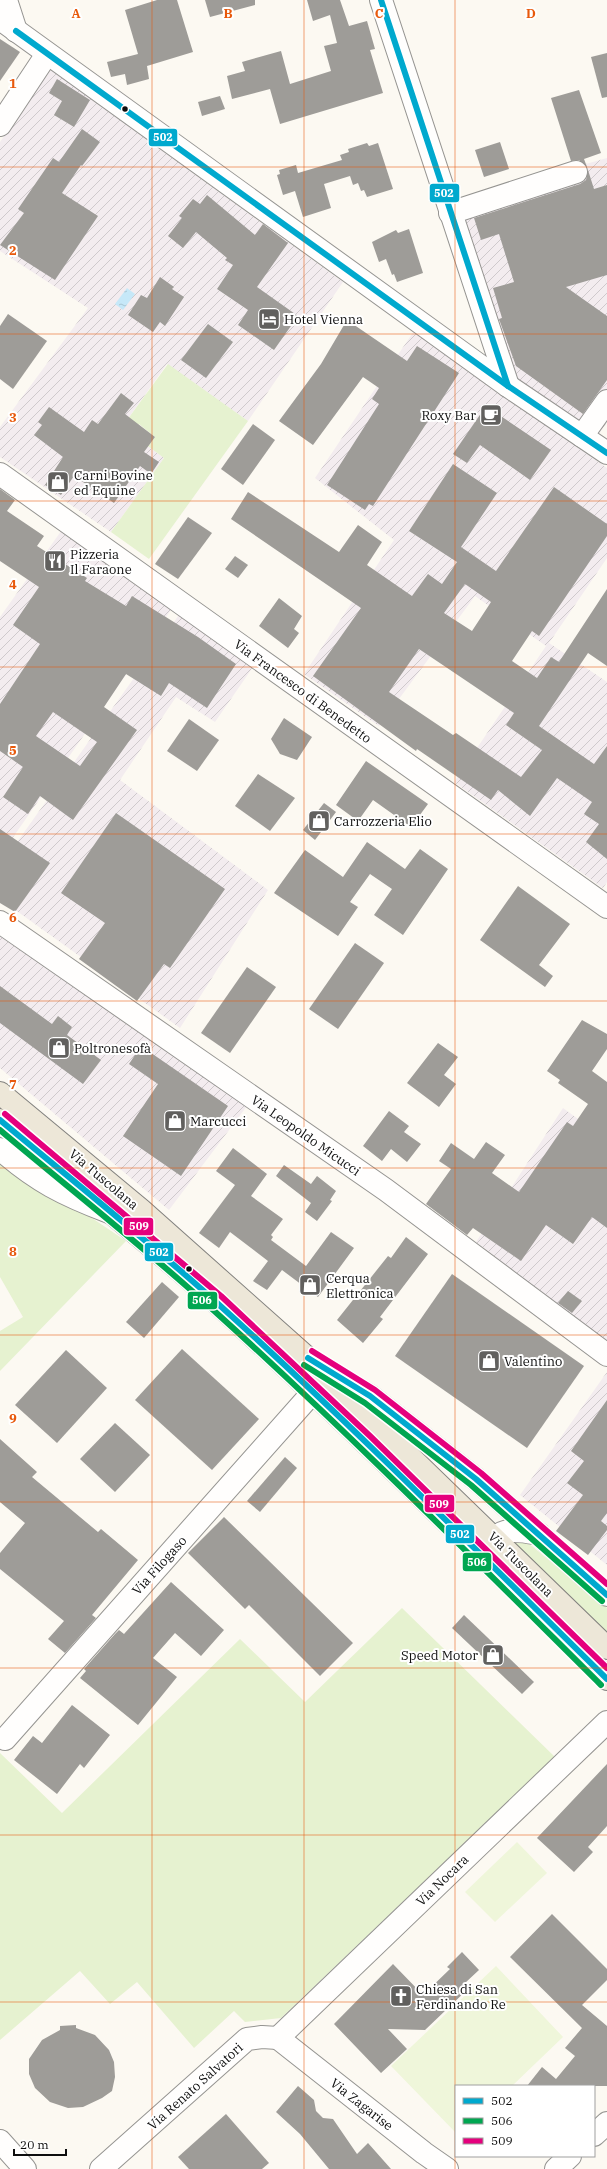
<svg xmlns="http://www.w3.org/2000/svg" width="607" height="2169" font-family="'IBM Plex Serif',serif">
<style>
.industrial{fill:url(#industrial-furrows)}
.grass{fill:#e6f2d0;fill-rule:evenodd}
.pitch{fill:#eff6da}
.water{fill:url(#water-ripples)}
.building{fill:#9e9c98;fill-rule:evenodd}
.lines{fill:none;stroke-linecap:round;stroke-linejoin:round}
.minor-casing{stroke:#959491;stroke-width:24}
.major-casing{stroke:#82817e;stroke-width:24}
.minor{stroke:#fffefd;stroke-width:22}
.major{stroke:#ede7d8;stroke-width:22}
.bus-1-casing{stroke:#fff;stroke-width:9}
.bus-2-casing{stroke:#fff;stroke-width:9}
.bus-3-casing{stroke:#fff;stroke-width:9}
.bus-1{stroke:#00a9ce;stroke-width:6}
.bus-2{stroke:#00a651;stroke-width:6}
.bus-3{stroke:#e5007d;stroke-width:6}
.grid{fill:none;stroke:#e8590c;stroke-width:1;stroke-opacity:0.55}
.bus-dot{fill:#0e0e0e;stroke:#fff;stroke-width:1.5}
.labels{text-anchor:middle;stroke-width:4;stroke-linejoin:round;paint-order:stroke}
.poi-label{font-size:13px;fill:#0e0e0e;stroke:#fff;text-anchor:start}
.street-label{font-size:13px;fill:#0e0e0e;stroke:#fff}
.grid-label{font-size:13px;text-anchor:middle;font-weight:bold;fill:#e8590c;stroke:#fff;stroke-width:4;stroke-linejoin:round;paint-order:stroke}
.line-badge{stroke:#fff;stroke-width:1.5}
.badge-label{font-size:11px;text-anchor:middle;font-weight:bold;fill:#fff}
</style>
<defs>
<pattern id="industrial-furrows" width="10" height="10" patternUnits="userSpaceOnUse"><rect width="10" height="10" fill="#f3ecef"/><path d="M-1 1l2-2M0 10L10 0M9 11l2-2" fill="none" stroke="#cfc9cc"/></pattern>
<pattern id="water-ripples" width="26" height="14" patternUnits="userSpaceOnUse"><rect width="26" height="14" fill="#c6e8f8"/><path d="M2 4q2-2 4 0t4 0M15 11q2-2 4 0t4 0" fill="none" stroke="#a9c6d3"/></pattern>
</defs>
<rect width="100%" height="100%" fill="#fcf9f2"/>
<g class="industrial">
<polygon points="51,70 343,282 248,421 167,364 122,427 164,458 111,532 0,457 0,427 88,308 0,251 0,142"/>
<polygon points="607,158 607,422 599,434 516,379 458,200"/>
<polygon points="414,331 607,468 607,558 549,643 607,682 607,882 603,888 454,782 546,646 475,596 379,726 304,674 394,540 315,478"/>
<polygon points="64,527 175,604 0,856 0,617"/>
<polygon points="181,612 253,667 215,722 176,697 120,780 268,890 180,1028 0,899 0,866"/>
<polygon points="0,929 250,1102 169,1210 0,1068"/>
<polygon points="563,1108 607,1140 607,1342 476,1242"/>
<polygon points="607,1372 607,1565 520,1495"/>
</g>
<g class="grass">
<path d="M 168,364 L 248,421 L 149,559 L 111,532 L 164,458 L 122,427 ZM 139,424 L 155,437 L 149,445 L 133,432 Z"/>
<polygon points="0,1156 126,1241 0,1371 0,1331 23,1317 0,1277"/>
<polygon points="510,1541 524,1541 532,1546 607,1608 607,1636"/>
<polygon points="402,1608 555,1757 281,2018 245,2022 234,2011 194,2048 137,1982 110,2004 80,1971 0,2040 0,1753 62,1813 240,1639 305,1702"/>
</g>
<g class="pitch">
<polygon points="517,1842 547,1873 495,1922 465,1892"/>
<polygon points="496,1966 563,2037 512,2086 456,2086 456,2133 391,2066"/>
</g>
<polygon class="water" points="127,288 135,294 123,310 115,304"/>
<g class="building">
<polygon points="157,0 177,0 193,52 147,66 149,79 127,85 125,74 111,77 107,62 138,54 125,10"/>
<polygon points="205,0 255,0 255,5 210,17"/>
<polygon points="307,0 340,0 349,26 367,21 375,49 370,50 383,93 280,124 270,89 232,99 227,76 245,71 242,62 281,51 290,84 331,71 324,46 337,43 330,15 313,21"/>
<polygon points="0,39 20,52 0,81"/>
<polygon points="607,53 607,97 602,98 591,57"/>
<polygon points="57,79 90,100 74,127 54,115 62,101 49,93"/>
<polygon points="579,90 601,153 584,159 587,167 579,160 571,161 551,98"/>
<polygon points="220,96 225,109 202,116 198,102"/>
<polygon points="82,129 100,142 82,166 81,165 62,193 98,216 55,280 0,245 24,213 18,209 53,158 59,162"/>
<polygon points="500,142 509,169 484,177 475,150"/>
<polygon points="367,143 369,146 378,143 393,189 367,197 364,190 361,191 358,183 353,185 350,176 324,184 331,208 303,217 295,191 283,195 277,175 280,174 279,170 296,165 298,173 342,160 340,155 349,152 348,149"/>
<polygon points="588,170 594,189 607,185 607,275 566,287 607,316 607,380 583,414 516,366 499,319 502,318 493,288 514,282 499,234 481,240 474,218 580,184 586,180"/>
<polygon points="207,195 255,235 263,224 288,243 257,287 298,316 274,350 238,325 248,310 217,289 233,265 225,260 227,258 196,232 183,248 168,236 182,218 179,216 193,199 200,204"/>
<polygon points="409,229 423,273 397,282 394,274 392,275 386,259 379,262 372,242 396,230 398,233"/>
<polygon points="160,277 174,287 172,289 184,297 165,326 160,322 153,332 128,315 141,295 147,298"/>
<polygon points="8,314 47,341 13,389 0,379 0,326"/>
<polygon points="347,320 407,361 417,346 459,373 373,506 369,504 365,510 327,485 379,404 372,399 379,388 363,377 313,445 279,421 321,364"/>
<polygon points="208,324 233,342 206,378 181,360"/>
<polygon points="121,393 134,403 125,414 155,437 144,452 159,462 151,474 140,466 114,503 74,476 61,495 45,485 63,457 34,435 42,425 38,422 49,407 84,432 92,420 98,424"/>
<polygon points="486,406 551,450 530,480 480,445 467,463 453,454"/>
<polygon points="253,424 275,440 243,485 221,469"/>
<path d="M 453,464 L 497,493 L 461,547 L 496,571 L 554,487 L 607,524 L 607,536 L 539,636 L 532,631 L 512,661 L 537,678 L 551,657 L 559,662 L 607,589 L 607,666 L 588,653 L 539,726 L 594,764 L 607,746 L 607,859 L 586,842 L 599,824 L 584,814 L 592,802 L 557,778 L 530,816 L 498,790 L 491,800 L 417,749 L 416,751 L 313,676 L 361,608 L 231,519 L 248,492 L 339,552 L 358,525 L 382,542 L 367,565 L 412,596 L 428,574 L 442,584 L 457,562 L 409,531 ZM 465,584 L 491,602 L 472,631 L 444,613 ZM 419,649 L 514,713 L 506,725 L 542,750 L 521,777 L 456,733 L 453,735 L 389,692 Z"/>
<path d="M 0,489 L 15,500 L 7,511 L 44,536 L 37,546 L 87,578 L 85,581 L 126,606 L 132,596 L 198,637 L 236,664 L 207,708 L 169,683 L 161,696 L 126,674 L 104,707 L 137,730 L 73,820 L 40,796 L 28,814 L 3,797 L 23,767 L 0,751 L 0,704 L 40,644 L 13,625 L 39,587 L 0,561 ZM 53,712 L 97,742 L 80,766 L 36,736 Z"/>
<polygon points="188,517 212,533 178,579 155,564"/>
<polygon points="235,556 248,565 238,578 225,569"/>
<polygon points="279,598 302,616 294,629 299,633 288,648 259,626"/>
<polygon points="284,718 312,737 297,760 280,754 271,739"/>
<polygon points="189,719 219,740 197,771 167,751"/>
<polygon points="366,761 428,804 411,827 373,800 358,821 336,805"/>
<polygon points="258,774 295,798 270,831 235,806"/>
<polygon points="324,803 336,812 315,840 303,830"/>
<polygon points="116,813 225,889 170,968 164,964 137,1001 79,959 105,923 61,893"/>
<polygon points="0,829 50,863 15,912 0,903"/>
<polygon points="367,842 405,869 420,849 448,869 403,935 374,915 392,889 370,874 350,902 358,907 338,936 274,893 305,850 343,877"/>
<polygon points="518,886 570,924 539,965 553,976 545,987 480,940"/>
<polygon points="355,943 384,963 338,1029 309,1009"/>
<polygon points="247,967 276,987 230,1053 201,1033"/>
<polygon points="0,986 52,1024 58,1016 72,1027 67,1035 101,1060 83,1084 0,1023"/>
<polygon points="582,1020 607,1034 607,1049 592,1071 607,1082 607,1228 592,1217 573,1244 546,1225 521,1261 473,1228 467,1235 426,1204 451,1169 439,1161 451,1143 474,1159 486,1142 505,1155 492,1173 519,1192 567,1122 573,1126 588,1104 558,1083 560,1080 547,1071"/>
<polygon points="438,1043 458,1057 444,1075 456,1084 439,1107 407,1083"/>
<polygon points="141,1046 228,1106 181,1176 123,1136 158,1084 129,1064"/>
<polygon points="389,1111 409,1126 404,1132 421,1144 407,1162 391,1149 382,1161 363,1146"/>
<polygon points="233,1148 267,1174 251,1196 283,1219 271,1235 273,1237 271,1240 306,1266 331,1232 354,1248 318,1297 282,1270 267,1290 253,1281 268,1261 230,1232 219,1248 199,1233 235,1185 216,1171"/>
<polygon points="284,1165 311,1184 317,1176 336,1191 330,1200 332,1201 317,1221 305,1212 311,1203 276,1176"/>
<polygon points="406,1237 428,1254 380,1317 383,1319 363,1343 337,1320 388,1256 391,1258"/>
<polygon points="452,1274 584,1366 527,1448 395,1356"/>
<polygon points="162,1282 179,1297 144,1338 126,1322"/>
<polygon points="568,1291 582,1301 572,1313 558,1303"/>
<polygon points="182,1349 259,1419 212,1470 135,1400"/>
<polygon points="66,1350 107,1388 57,1443 15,1405"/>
<polygon points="607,1400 607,1513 601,1521 607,1526 607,1530 588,1555 556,1531 583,1495 567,1483 584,1461 571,1451"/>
<polygon points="115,1423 150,1455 115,1492 80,1459"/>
<polygon points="0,1439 37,1472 32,1477 98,1532 101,1529 138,1560 92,1615 96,1618 65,1653 48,1639 64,1621 0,1569 0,1553 25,1523 0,1502"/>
<polygon points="285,1457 297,1468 260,1512 247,1501"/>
<polygon points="224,1517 353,1643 320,1676 249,1605 245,1609 188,1553"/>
<polygon points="171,1582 224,1630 201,1656 175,1633 153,1658 177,1677 138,1725 80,1678 86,1671 84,1669 115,1634 119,1630 124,1634"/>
<polygon points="464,1615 534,1682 522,1694 452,1628"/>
<polygon points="72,1705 110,1735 84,1768 80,1764 57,1794 14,1760 33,1736 42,1743"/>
<polygon points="607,1764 607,1826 588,1847 593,1852 574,1872 537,1838"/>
<polygon points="552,1914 607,1969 607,1980 582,2005 607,2026 607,2086 527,2086 542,2067 556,2079 575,2056 565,2048 582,2028 510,1957"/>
<polygon points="462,1952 479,1970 465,1983 469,1988 425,2030 388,2029 407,2049 381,2073 334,2024 393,1964 423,1995 450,1969 447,1967"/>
<polygon points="76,2025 76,2028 95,2035 109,2050 114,2062 115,2077 112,2091 102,2098 83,2107 68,2108 50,2102 35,2088 29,2074 29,2059 42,2040 60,2030 60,2026"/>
<polygon points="298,2086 314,2100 316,2111 323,2118 333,2119 357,2154 368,2143 391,2169 329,2169 300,2134 276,2112"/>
<polygon points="226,2114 269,2163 262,2169 189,2169 178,2157"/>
</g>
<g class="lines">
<g class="minor-casing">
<g id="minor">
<polyline points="6,0 16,31"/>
<polyline points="381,0 508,386"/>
<polyline points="0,19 508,386 607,453"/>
<polyline points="0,125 47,54"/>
<polyline points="450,213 576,172"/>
<polyline points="582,436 607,401"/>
<polyline points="0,474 607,907"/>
<polyline points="0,922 386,1190 607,1355"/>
<path d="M 0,1149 C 36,1181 64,1195 109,1212"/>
<polyline points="323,1368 370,1396 476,1479 607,1595"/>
<path d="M 490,1556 C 491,1524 517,1530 539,1534"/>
<polyline points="5,1739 313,1392"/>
<polyline points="278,2038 607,1722"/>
<polyline points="278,2038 424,2153 447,2169"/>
<polyline points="594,2135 607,2123"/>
<polyline points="0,2141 25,2169"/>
<polyline points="101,2169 247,2039 262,2037 278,2038"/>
<polyline points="556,2169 570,2156"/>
</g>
</g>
<g class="major-casing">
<g id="major">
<polyline points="0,1093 141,1210 313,1363 607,1648"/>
<path d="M 0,1120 C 72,1181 146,1239 216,1302 C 350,1424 478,1552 607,1679"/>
</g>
</g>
<use href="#minor" class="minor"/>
<use href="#major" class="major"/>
<g class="bus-1-casing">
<g id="bus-1">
<polyline points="381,0 508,386"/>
<polyline points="16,31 508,386 607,453"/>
<path d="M 0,1120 C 72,1180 146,1239 216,1302 C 350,1423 478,1552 607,1679"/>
<polyline points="308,1358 370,1396 476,1479 607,1595"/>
</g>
</g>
<g class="bus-2-casing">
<g id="bus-2">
<path d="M 0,1130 C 70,1189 143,1246 211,1308 C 345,1429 473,1558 601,1685"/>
<polyline points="304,1365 365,1403 471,1485 602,1601"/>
</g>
</g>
<g class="bus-3-casing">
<g id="bus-3">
<polyline points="5,1114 221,1296 370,1436 607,1668"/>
<polyline points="312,1351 375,1390 481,1473 607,1584"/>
</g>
</g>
<use href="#bus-1" class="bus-1"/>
<use href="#bus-2" class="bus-2"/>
<use href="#bus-3" class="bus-3"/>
</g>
<path class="grid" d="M 152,0 L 152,2169M 304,0 L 304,2169M 455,0 L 455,2169M 0,167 L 607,167M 0,334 L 607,334M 0,501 L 607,501M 0,667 L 607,667M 0,834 L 607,834M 0,1001 L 607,1001M 0,1168 L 607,1168M 0,1335 L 607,1335M 0,1502 L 607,1502M 0,1668 L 607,1668M 0,1835 L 607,1835M 0,2002 L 607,2002"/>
<defs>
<g id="hotel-square" transform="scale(1.15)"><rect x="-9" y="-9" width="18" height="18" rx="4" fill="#61605e" stroke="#fff"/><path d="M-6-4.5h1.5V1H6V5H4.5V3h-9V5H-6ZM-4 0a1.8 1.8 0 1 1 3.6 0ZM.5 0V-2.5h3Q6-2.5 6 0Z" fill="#fff"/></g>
<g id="cafe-square" transform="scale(1.15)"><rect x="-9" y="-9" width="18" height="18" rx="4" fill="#61605e" stroke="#fff"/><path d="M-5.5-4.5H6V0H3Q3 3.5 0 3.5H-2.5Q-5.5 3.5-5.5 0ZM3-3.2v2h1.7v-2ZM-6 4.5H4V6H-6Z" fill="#fff"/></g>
<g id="shop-square" transform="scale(1.15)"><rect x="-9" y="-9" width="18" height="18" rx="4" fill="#61605e" stroke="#fff"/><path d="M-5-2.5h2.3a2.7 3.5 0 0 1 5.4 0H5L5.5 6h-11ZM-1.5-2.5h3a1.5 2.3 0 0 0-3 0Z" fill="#fff"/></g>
<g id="restaurant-square" transform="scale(1.15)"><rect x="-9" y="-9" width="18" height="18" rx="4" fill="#61605e" stroke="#fff"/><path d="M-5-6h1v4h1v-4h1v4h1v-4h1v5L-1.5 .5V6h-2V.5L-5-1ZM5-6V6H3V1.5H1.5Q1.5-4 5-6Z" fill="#fff"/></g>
<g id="church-square" transform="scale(1.15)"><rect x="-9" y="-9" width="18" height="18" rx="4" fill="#61605e" stroke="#fff"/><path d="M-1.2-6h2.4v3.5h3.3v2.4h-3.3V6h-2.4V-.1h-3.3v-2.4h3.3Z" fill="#fff"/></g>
</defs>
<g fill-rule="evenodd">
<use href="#hotel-square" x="269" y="319"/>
<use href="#cafe-square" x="491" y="415"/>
<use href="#shop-square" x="58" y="482"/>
<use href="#restaurant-square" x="55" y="561"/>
<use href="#shop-square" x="319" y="821"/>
<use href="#shop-square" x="59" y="1048"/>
<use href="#shop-square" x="175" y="1121"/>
<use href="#shop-square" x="310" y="1285"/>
<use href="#shop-square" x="489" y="1361"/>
<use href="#shop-square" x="493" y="1655"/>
<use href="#church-square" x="401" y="1996"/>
</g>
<g class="bus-dot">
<circle cx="125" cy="109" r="3.5"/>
<circle cx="189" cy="1269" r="3.5"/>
</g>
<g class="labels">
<g class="poi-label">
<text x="284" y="324">Hotel Vienna</text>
<text x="476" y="420" text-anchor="end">Roxy Bar</text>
<text x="74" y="480">Carni Bovine<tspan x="74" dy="15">ed Equine</tspan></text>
<text x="70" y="559">Pizzeria<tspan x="70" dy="15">Il Faraone</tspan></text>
<text x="334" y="826">Carrozzeria Elio</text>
<text x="74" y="1053">Poltronesofà</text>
<text x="190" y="1126">Marcucci</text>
<text x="326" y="1283">Cerqua<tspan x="326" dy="15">Elettronica</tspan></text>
<text x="504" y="1366">Valentino</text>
<text x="478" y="1660" text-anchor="end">Speed Motor</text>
<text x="416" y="1994">Chiesa di San<tspan x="416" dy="15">Ferdinando Re</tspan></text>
</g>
<g class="street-label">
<text transform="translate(303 691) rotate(36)" y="5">Via Francesco di Benedetto</text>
<text transform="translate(306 1135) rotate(35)" y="5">Via Leopoldo Micucci</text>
<text transform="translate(104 1179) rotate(40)" y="5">Via Tuscolana</text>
<text transform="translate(521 1564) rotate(45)" y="5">Via Tuscolana</text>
<text transform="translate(159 1565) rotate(-48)" y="5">Via Filogaso</text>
<text transform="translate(442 1880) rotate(-44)" y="5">Via Nocara</text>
<text transform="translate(195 2086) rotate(-42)" y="5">Via Renato Salvatori</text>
<text transform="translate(362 2104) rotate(38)" y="5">Via Zagarise</text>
</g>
</g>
<g class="grid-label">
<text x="76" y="18">A</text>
<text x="228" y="18">B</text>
<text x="379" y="18">C</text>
<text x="531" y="18">D</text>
<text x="13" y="88">1</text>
<text x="13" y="255">2</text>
<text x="13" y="422">3</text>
<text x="13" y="589">4</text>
<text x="13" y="755">5</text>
<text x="13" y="922">6</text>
<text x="13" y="1089">7</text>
<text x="13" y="1256">8</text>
<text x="13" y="1423">9</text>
</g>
<g class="line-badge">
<rect x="148" y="128" width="30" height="19" rx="4" fill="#00a9ce"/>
<rect x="429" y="183" width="31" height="20" rx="4" fill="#00a9ce"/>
<rect x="123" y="1217" width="31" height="19" rx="4" fill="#e5007d"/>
<rect x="144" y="1242" width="30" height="20" rx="4" fill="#00a9ce"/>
<rect x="187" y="1291" width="31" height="19" rx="4" fill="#00a651"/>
<rect x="424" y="1494" width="31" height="19" rx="4" fill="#e5007d"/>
<rect x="445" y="1524" width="30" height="20" rx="4" fill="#00a9ce"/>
<rect x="462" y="1552" width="30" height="20" rx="4" fill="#00a651"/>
</g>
<g class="badge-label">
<text x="163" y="141">502</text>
<text x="444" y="197">502</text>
<text x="139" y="1230">509</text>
<text x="159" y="1256">502</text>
<text x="202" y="1304">506</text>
<text x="439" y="1508">509</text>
<text x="460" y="1538">502</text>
<text x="477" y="1566">506</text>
</g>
<rect x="455" y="2085" width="140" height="72" fill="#ffffff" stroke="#9f9f9f"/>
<rect x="463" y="2098" width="20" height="6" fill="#00a9ce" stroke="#9f9f9f"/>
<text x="491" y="2105" font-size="12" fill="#0e0e0e">502</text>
<rect x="463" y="2118" width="20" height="6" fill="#00a651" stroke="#9f9f9f"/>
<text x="491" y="2125" font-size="12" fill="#0e0e0e">506</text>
<rect x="463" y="2138" width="20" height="6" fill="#e5007d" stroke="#9f9f9f"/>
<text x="491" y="2145" font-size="12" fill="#0e0e0e">509</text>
<path d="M14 2149v6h52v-6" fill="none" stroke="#0e0e0e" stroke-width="2"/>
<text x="20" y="2149" font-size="12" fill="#0e0e0e" stroke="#ffffff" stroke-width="3" paint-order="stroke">20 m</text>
</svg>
